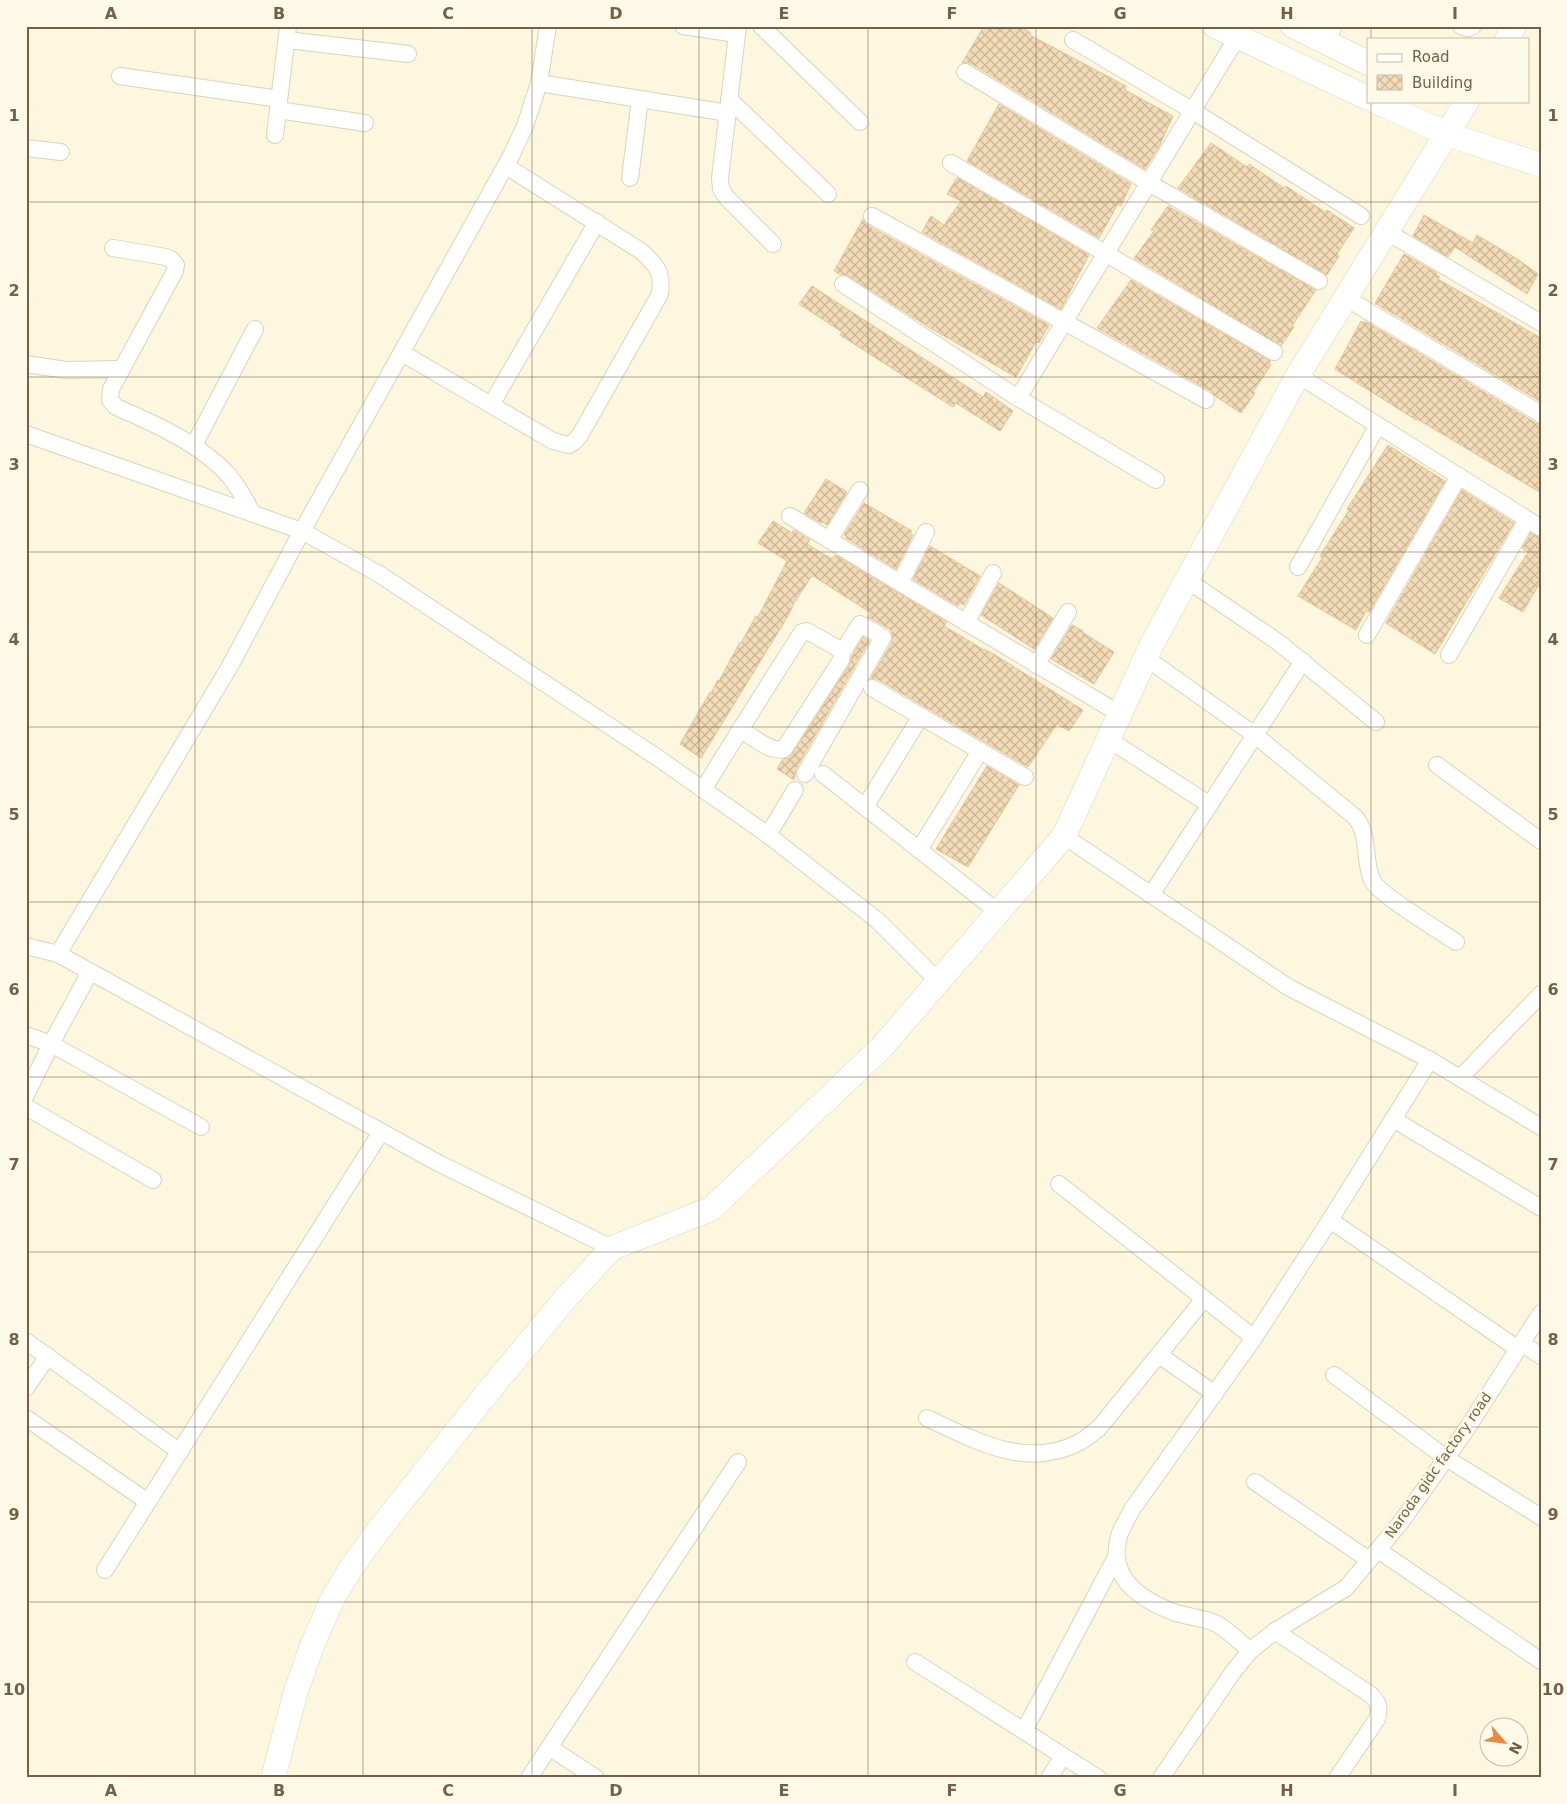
<svg xmlns="http://www.w3.org/2000/svg" width="1567" height="1804" font-family="'DejaVu Sans',sans-serif">
<style>
.building{fill:url(#building-cross-hatch);stroke:#e6c597}
.lines{fill:none;stroke-linecap:round;stroke-linejoin:round}
.street-casing{stroke:#ded2b9;stroke-width:18}
.secondary-casing{stroke:#e3d4b7;stroke-width:25}
.street{stroke:#fff;stroke-width:16}
.secondary{stroke:#fff;stroke-width:24}
.grid{fill:none;stroke:#746047;stroke-width:1;stroke-opacity:0.55}
.labels{text-anchor:middle;stroke-width:5;stroke-linejoin:round;paint-order:stroke}
.street-label{font-size:14px;fill:#746047;stroke:#fffae7}
.neatline{fill:none;stroke:#746047;stroke-width:2}
.grid-label{font-size:16px;text-anchor:middle;font-weight:bold;fill:#746047}
</style>
<defs>
<pattern id="building-cross-hatch" width="8" height="8" patternUnits="userSpaceOnUse" patternTransform="scale(1.25)"><rect width="8" height="8" fill="#f3dbb7"/><path d="M0 0l8 8M0 8l8-8" fill="none" stroke="#c9b597"/></pattern>
</defs>
<rect width="100%" height="100%" fill="#fdf7e0"/>
<g class="building">
<polygon points="984,26 1019,26 1031,33 1030,35 1126,86 1125,90 1173,116 1159,147 1145,169 970,63 962,63"/>
<polygon points="999,104 1131,184 1121,206 1118,204 1099,238 967,161"/>
<polygon points="1211,143 1247,167 1249,164 1284,188 1286,186 1325,212 1327,210 1354,228 1337,254 1339,256 1327,275 1178,188"/>
<polygon points="958,178 1089,255 1061,309 922,232 931,216 944,225 961,201 947,194 956,179"/>
<polygon points="1168,206 1316,290 1292,326 1294,327 1281,346 1134,258 1154,231 1151,230"/>
<polygon points="1424,215 1473,243 1477,235 1519,260 1538,274 1527,294 1455,247 1448,257 1413,236"/>
<polygon points="863,219 867,225 1049,325 1039,343 1036,342 1016,377 930,328 848,276 841,275 834,271"/>
<polygon points="1404,254 1437,273 1436,275 1440,277 1438,279 1541,338 1541,402 1375,303"/>
<polygon points="1131,280 1271,361 1269,364 1271,365 1253,392 1255,393 1241,413 1215,396 1211,391 1097,328"/>
<polygon points="812,286 983,397 986,392 1013,411 1000,431 956,403 953,407 910,380 840,335 842,332 799,304"/>
<polygon points="1361,321 1364,323 1365,321 1536,423 1541,424 1541,493 1417,419 1416,420 1335,369"/>
<polygon points="1388,445 1445,481 1369,612 1366,611 1356,630 1298,596 1322,558 1320,556 1349,510 1347,509"/>
<polygon points="826,479 847,492 827,525 822,522 821,523 804,513"/>
<polygon points="1462,490 1514,523 1435,654 1386,623"/>
<polygon points="864,503 912,531 910,534 913,535 896,569 846,538 847,537 844,535"/>
<polygon points="773,521 792,533 794,530 810,540 807,544 832,559 835,555 947,622 944,626 956,633 984,650 984,649 992,653 1083,710 1069,731 1057,724 1028,767 877,679 871,678 892,642 892,632 888,628 868,617 871,613 813,576 811,577 794,603 788,616 701,758 680,744 710,692 711,693 718,680 719,681 740,642 741,643 756,616 758,617 787,561 758,543"/>
<polygon points="1531,533 1541,538 1541,581 1523,612 1499,598 1528,552 1522,548"/>
<polygon points="930,546 980,576 964,605 960,603 958,606 913,579"/>
<polygon points="999,583 1053,618 1034,649 981,615"/>
<polygon points="1072,625 1083,631 1082,632 1114,652 1094,684 1051,659"/>
<polygon points="863,637 869,641 796,769 794,780 777,769 783,759 789,758 792,754 849,665 852,656"/>
<polygon points="987,766 1019,785 968,867 936,849"/>
</g>
<g class="lines">
<g class="street-casing">
<g id="street">
<polyline points="548,26 539,83 525,126 511,156 302,531 230,666 58,954 440,1164 612,1248"/>
<polyline points="683,26 737,34"/>
<polyline points="738,26 720,178 721,189 727,198 773,244"/>
<polyline points="761,26 860,122"/>
<polyline points="1461,26 1468,28 1473,26"/>
<polyline points="287,40 408,54"/>
<polyline points="1073,40 1193,111 1361,216"/>
<polyline points="1326,43 1334,26"/>
<polyline points="965,72 1149,183 1319,281"/>
<polyline points="120,76 279,99"/>
<polyline points="539,83 728,113"/>
<polyline points="729,99 828,194"/>
<polyline points="278,110 365,123"/>
<polyline points="275,135 288,26"/>
<polyline points="26,148 61,152"/>
<polyline points="951,163 1274,352"/>
<polyline points="630,178 640,99"/>
<polyline points="872,216 1206,400"/>
<polyline points="1387,232 1541,323"/>
<path d="M 113,248 L 166,257 L 171,259 L 176,265 L 175,271 L 111,389 L 110,400 L 116,407 C 154,423 204,446 230,477 C 239,488 246,501 252,513"/>
<polyline points="843,284 1018,398 1156,480"/>
<polyline points="1346,298 1541,414"/>
<path d="M 402,353 L 553,441 L 569,445 L 574,442 L 580,435 L 660,294 C 663,272 657,266 641,251 L 506,166"/>
<polyline points="26,364 66,370 122,369"/>
<polyline points="1298,375 1541,528"/>
<polyline points="1018,398 1244,26"/>
<polyline points="491,405 597,222"/>
<polyline points="26,434 302,531 379,574 658,758 768,835 877,920 938,981"/>
<polyline points="194,445 255,329"/>
<polyline points="790,516 900,583 1120,714"/>
<polyline points="829,540 860,490"/>
<polyline points="1298,567 1378,425"/>
<polyline points="1187,580 1278,642 1376,722"/>
<polyline points="900,583 926,532"/>
<polyline points="966,623 993,573"/>
<polyline points="1367,635 1459,476"/>
<polyline points="1449,655 1527,520"/>
<path d="M 1146,658 L 1255,735 L 1355,817 C 1370,834 1363,859 1372,880 C 1378,894 1440,931 1456,942"/>
<polyline points="1036,665 1068,612"/>
<polyline points="872,688 1025,777"/>
<polyline points="1108,739 1210,805"/>
<polyline points="1437,765 1541,841"/>
<polyline points="805,774 883,637 860,624 842,653"/>
<polyline points="823,774 998,912"/>
<path d="M 703,790 C 735,737 769,684 802,632 L 807,631 L 839,649 L 842,653 L 841,660 L 784,749 C 770,753 752,736 740,729"/>
<polyline points="865,807 921,716"/>
<polyline points="768,835 795,790"/>
<polyline points="1064,836 1288,987 1430,1060 1541,1127"/>
<polyline points="919,850 980,751"/>
<polyline points="1151,895 1303,661"/>
<polyline points="26,946 58,954"/>
<polyline points="26,1035 51,1044 201,1127"/>
<polyline points="1460,1078 1541,994"/>
<polyline points="26,1095 51,1044 90,972"/>
<polyline points="26,1107 153,1180"/>
<polyline points="1393,1119 1541,1208"/>
<polyline points="1059,1184 1254,1338"/>
<polyline points="1330,1220 1518,1349"/>
<polyline points="26,1341 180,1452"/>
<polyline points="1521,1343 1541,1356"/>
<polyline points="1159,1355 1215,1394"/>
<polyline points="1334,1375 1446,1458 1541,1517"/>
<polyline points="26,1388 48,1356"/>
<polyline points="26,1418 148,1502"/>
<path d="M 927,1418 C 976,1441 1027,1470 1080,1442 C 1087,1438 1093,1433 1099,1428 L 1204,1299"/>
<polyline points="1255,1482 1369,1560"/>
<polyline points="1378,1550 1541,1661"/>
<polyline points="105,1570 381,1132"/>
<path d="M 1275,1631 L 1371,1695 C 1379,1703 1380,1708 1377,1719 L 1337,1778"/>
<path d="M 1250,1651 C 1240,1642 1229,1631 1217,1624 C 1205,1618 1190,1617 1176,1613 C 1141,1600 1107,1578 1119,1536 C 1122,1527 1128,1517 1133,1508 L 1254,1338 L 1330,1220 L 1430,1060"/>
<polyline points="915,1662 1098,1778"/>
<polyline points="1024,1731 1116,1557"/>
<polyline points="549,1747 596,1778"/>
<polyline points="529,1778 738,1462"/>
<polyline points="1049,1778 1063,1756"/>
<polyline points="1161,1778 1233,1672 1250,1651 1275,1631 1346,1588 1401,1522 1466,1430 1541,1313"/>
</g>
</g>
<g class="secondary-casing">
<g id="secondary">
<polyline points="1215,26 1368,98"/>
<polyline points="1293,26 1368,63"/>
<polyline points="1507,39 1514,26"/>
<polyline points="1375,101 1447,134 1541,165"/>
<polyline points="273,1778 296,1691 312,1646 332,1600 351,1568 378,1531 483,1398 565,1299 612,1248 711,1209 881,1048 1064,836 1152,644 1298,375 1467,101"/>
</g>
</g>
<use href="#street" class="street"/>
<use href="#secondary" class="secondary"/>
</g>
<path class="grid" d="M 195,26 L 195,1778M 363,26 L 363,1778M 532,26 L 532,1778M 699,26 L 699,1778M 868,26 L 868,1778M 1036,26 L 1036,1778M 1203,26 L 1203,1778M 1371,26 L 1371,39M 1371,101 L 1371,1778M 26,202 L 1541,202M 26,377 L 1541,377M 26,552 L 1541,552M 26,727 L 1541,727M 26,902 L 1541,902M 26,1077 L 1541,1077M 26,1252 L 1541,1252M 26,1427 L 1541,1427M 26,1602 L 1541,1602"/>
<g class="labels">
<g class="street-label">
<text transform="translate(1438 1465) rotate(-55)" y="5">Naroda gidc factory road</text>
</g>
</g>
<rect width="1567" height="1804" fill="none" stroke="#fffae7" stroke-width="55"/>
<rect x="1367" y="38" width="162" height="65" fill="#fffae7" stroke="#c7bca7"/>
<rect x="1377" y="54" width="25" height="8" fill="#ffffff" stroke="#c7bca7"/>
<text x="1412" y="62" font-size="15" fill="#746047">Road</text>
<rect x="1377" y="75" width="25" height="15" fill="url(#building-cross-hatch)" stroke="#c7bca7"/>
<text x="1412" y="88" font-size="15" fill="#746047">Building</text>
<g transform="translate(1504 1742) rotate(118)"><circle r="24" fill="#fffae7" stroke="#c7bca7"/>
<path d="M0-4L9 19L0 12L-9 19Z" fill="#ec8841"/>
<text y="-8" font-size="14" font-weight="bold" text-anchor="middle" fill="#746047">N</text>
</g>
<rect x="28" y="28" width="1512" height="1748" class="neatline"/>
<g class="grid-label">
<text x="111" y="19">A</text>
<text x="279" y="19">B</text>
<text x="448" y="19">C</text>
<text x="616" y="19">D</text>
<text x="784" y="19">E</text>
<text x="952" y="19">F</text>
<text x="1120" y="19">G</text>
<text x="1287" y="19">H</text>
<text x="1455" y="19">I</text>
<text x="14" y="121">1</text>
<text x="1553" y="121">1</text>
<text x="14" y="296">2</text>
<text x="1553" y="296">2</text>
<text x="14" y="470">3</text>
<text x="1553" y="470">3</text>
<text x="14" y="645">4</text>
<text x="1553" y="645">4</text>
<text x="14" y="820">5</text>
<text x="1553" y="820">5</text>
<text x="14" y="995">6</text>
<text x="1553" y="995">6</text>
<text x="14" y="1170">7</text>
<text x="1553" y="1170">7</text>
<text x="14" y="1345">8</text>
<text x="1553" y="1345">8</text>
<text x="14" y="1520">9</text>
<text x="1553" y="1520">9</text>
<text x="14" y="1695">10</text>
<text x="1553" y="1695">10</text>
<text x="111" y="1796">A</text>
<text x="279" y="1796">B</text>
<text x="448" y="1796">C</text>
<text x="616" y="1796">D</text>
<text x="784" y="1796">E</text>
<text x="952" y="1796">F</text>
<text x="1120" y="1796">G</text>
<text x="1287" y="1796">H</text>
<text x="1455" y="1796">I</text>
</g>
</svg>
